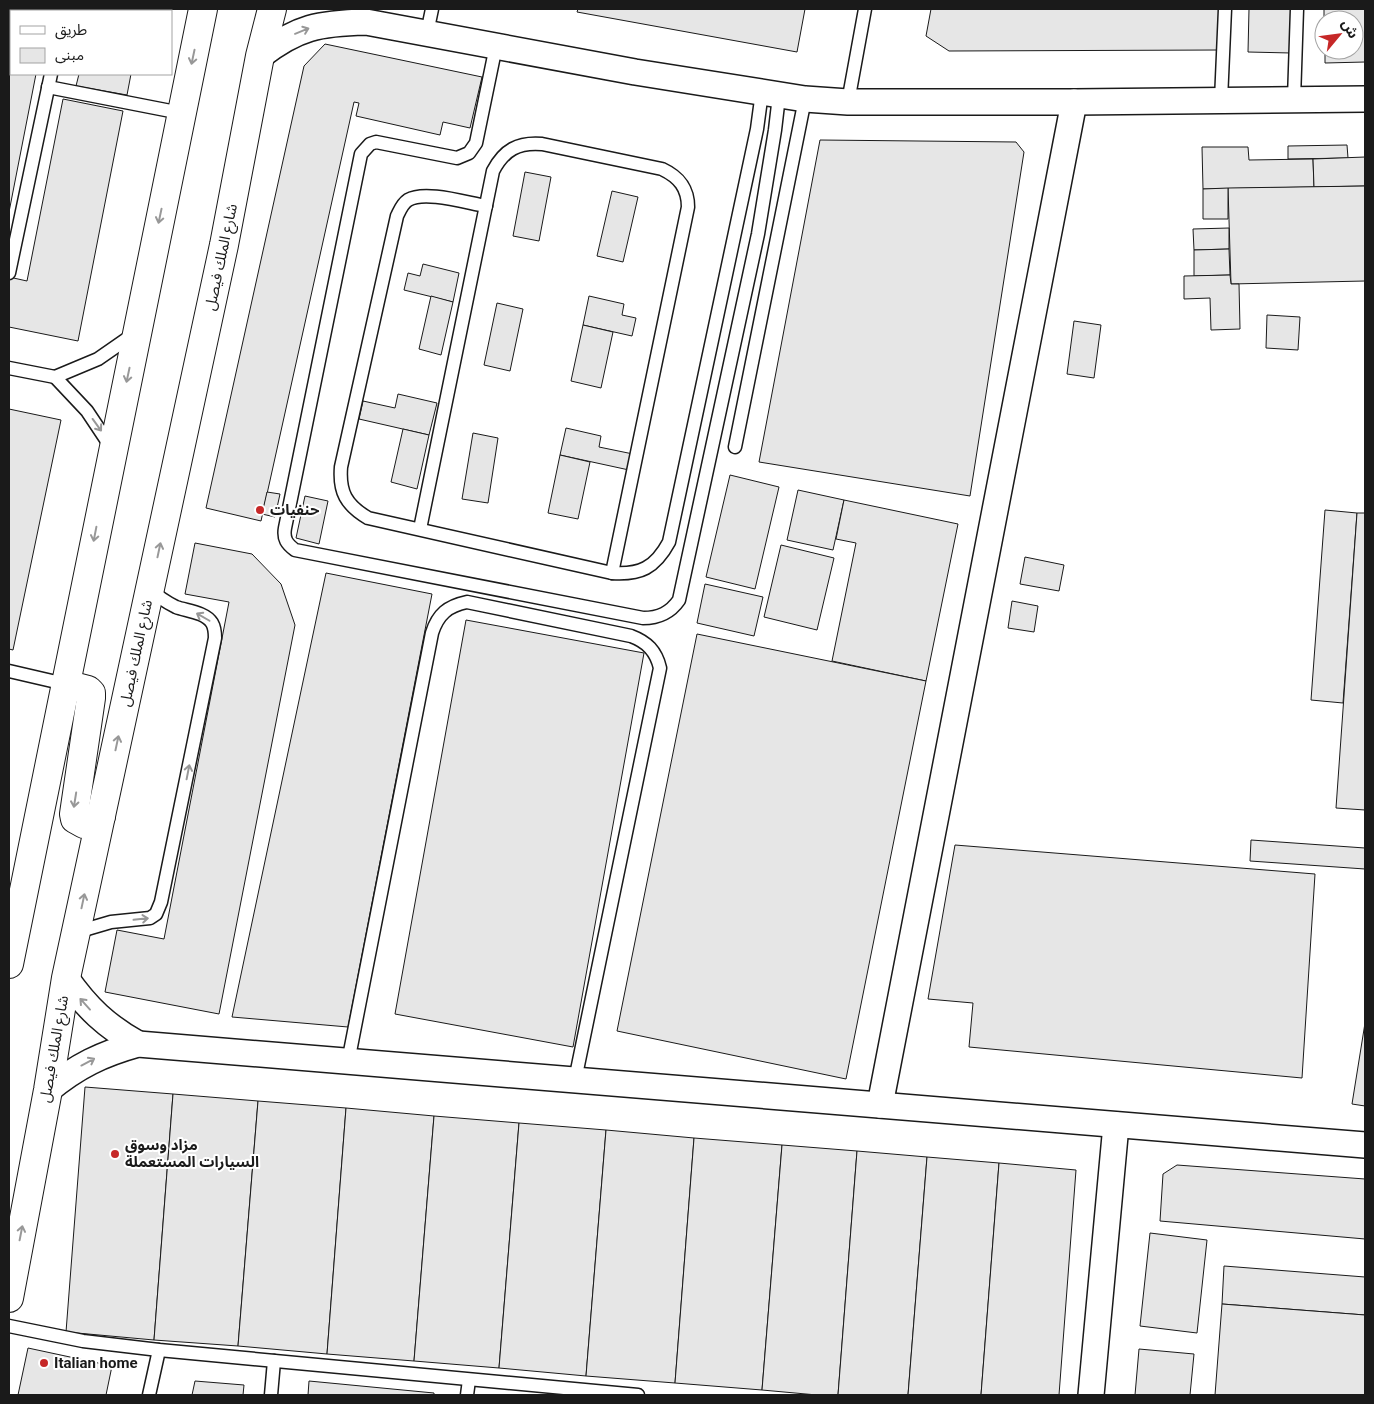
<svg xmlns="http://www.w3.org/2000/svg" width="1374" height="1404" font-family="Roboto,'Noto Sans Arabic',sans-serif">
<style>
.building{fill:#e6e6e6;stroke:#1a1a1a}
.lines{fill:none;stroke-linecap:round;stroke-linejoin:round}
.lane-casing{stroke:#1a1a1a;stroke-width:15}
.street-casing{stroke:#1a1a1a;stroke-width:28}
.primary-casing{stroke:#1a1a1a;stroke-width:30}
.lane{stroke:#fff;stroke-width:12}
.street{stroke:#fff;stroke-width:25}
.primary{stroke:#fff;stroke-width:28}
.oneway{stroke:#989898}
.poi-dot{fill:#c62828;stroke:#fff;stroke-width:2}
.labels{text-anchor:middle;stroke-width:4;stroke-linejoin:round;paint-order:stroke}
.street-label{font-size:15px;fill:#1a1a1a;stroke:#fff}
.poi-label{font-size:15px;font-weight:bold;fill:#1a1a1a;stroke:#fff;text-anchor:start}
</style>
<rect width="100%" height="100%" fill="#fff"/>
<g class="building">
<polygon points="9,9 49,9 49,11 11,11 11,74 36,74 9,212"/>
<rect x="90" y="9" width="52" height="2"/>
<polygon points="578,9 805,9 797,52 577,12"/>
<polygon points="931,9 1219,9 1219,50 949,51 926,36"/>
<polygon points="1249,9 1292,9 1291,53 1248,52"/>
<polygon points="1324,9 1365,9 1365,62 1325,63 1325,50 1354,50 1354,20 1324,20"/>
<polygon points="325,44 482,77 470,128 443,122 440,135 356,116 359,103 354,102 261,521 206,508 304,66"/>
<polygon points="79,74 131,74 127,95 76,86"/>
<polygon points="63,99 123,111 78,341 9,327 9,277 27,281"/>
<polygon points="820,140 1016,142 1024,152 970,496 759,462"/>
<polygon points="1347,145 1348,158 1288,159 1288,146"/>
<polygon points="1202,147 1248,147 1249,160 1313,159 1314,187 1203,189"/>
<polygon points="1365,157 1365,186 1314,187 1313,159"/>
<polygon points="525,172 551,177 539,241 513,236"/>
<polygon points="1365,186 1365,281 1231,284 1228,188"/>
<polygon points="1228,188 1228,219 1203,219 1203,189"/>
<polygon points="612,191 638,197 623,262 597,256"/>
<polygon points="1229,228 1229,249 1194,250 1193,229"/>
<polygon points="1229,249 1230,275 1194,276 1194,250"/>
<polygon points="423,264 459,273 453,302 404,290 408,273 420,276"/>
<polygon points="1230,275 1231,284 1239,284 1240,329 1211,330 1210,298 1184,299 1184,276"/>
<polygon points="431,296 453,302 441,355 419,349"/>
<polygon points="589,296 624,304 622,315 636,318 632,336 583,325"/>
<polygon points="497,303 523,309 510,371 484,365"/>
<polygon points="1267,315 1300,317 1298,350 1266,348"/>
<polygon points="1074,321 1101,325 1094,378 1067,374"/>
<polygon points="583,325 613,332 601,388 571,381"/>
<polygon points="398,394 437,403 429,435 359,419 363,401 395,408"/>
<polygon points="9,409 61,420 13,650 9,649"/>
<polygon points="566,428 601,436 599,447 633,454 629,470 560,455"/>
<polygon points="403,429 429,435 417,489 391,482"/>
<polygon points="473,433 498,438 488,503 462,499"/>
<polygon points="560,455 590,462 578,519 548,513"/>
<polygon points="730,475 779,487 755,589 706,577"/>
<polygon points="798,490 844,500 833,550 787,540"/>
<polygon points="267,492 280,494 275,517 262,514"/>
<polygon points="305,496 328,501 319,544 296,538"/>
<polygon points="844,500 958,524 926,681 832,661 856,543 836,539"/>
<polygon points="1325,510 1357,513 1343,703 1311,700"/>
<polygon points="1357,513 1365,513 1365,810 1336,808"/>
<polygon points="195,543 252,554 281,584 295,625 219,1014 105,992 117,930 164,939 229,602 185,594"/>
<polygon points="781,545 834,558 817,630 764,617"/>
<polygon points="1025,557 1064,565 1059,591 1020,584"/>
<polygon points="326,573 432,594 348,1027 232,1017"/>
<polygon points="705,584 763,597 754,636 697,623"/>
<polygon points="1012,601 1038,606 1034,632 1008,628"/>
<polygon points="466,620 644,653 573,1047 395,1014"/>
<polygon points="697,634 926,681 846,1079 617,1031"/>
<polygon points="1251,840 1365,848 1365,869 1250,861"/>
<polygon points="955,845 1315,874 1302,1078 969,1047 973,1003 928,999"/>
<polygon points="1365,1023 1365,1106 1352,1104"/>
<polygon points="85,1087 173,1094 154,1340 66,1332"/>
<polygon points="173,1094 258,1101 238,1346 154,1340"/>
<polygon points="258,1101 346,1108 327,1354 238,1346"/>
<polygon points="346,1108 434,1116 414,1361 327,1354"/>
<polygon points="434,1116 519,1123 499,1368 414,1361"/>
<polygon points="519,1123 606,1130 586,1376 499,1368"/>
<polygon points="606,1130 694,1138 675,1383 586,1376"/>
<polygon points="694,1138 782,1145 762,1390 675,1383"/>
<polygon points="782,1145 857,1151 838,1395 817,1395 762,1390"/>
<polygon points="857,1151 927,1157 908,1395 838,1395"/>
<polygon points="927,1157 999,1163 981,1395 908,1395"/>
<polygon points="999,1163 1076,1170 1059,1395 981,1395"/>
<polygon points="1177,1165 1365,1179 1365,1239 1160,1221 1163,1174"/>
<polygon points="1150,1233 1207,1240 1197,1333 1140,1326"/>
<polygon points="1224,1266 1365,1277 1365,1315 1222,1304"/>
<polygon points="1222,1304 1365,1315 1365,1395 1215,1395"/>
<polygon points="28,1348 112,1366 106,1395 18,1395"/>
<polygon points="1139,1349 1194,1354 1190,1395 1135,1395"/>
<polygon points="195,1381 244,1385 243,1395 192,1395"/>
<polygon points="309,1381 434,1393 434,1395 308,1395"/>
</g>
<g class="lines">
<g class="lane-casing">
<g id="lane">
<polyline points="63,11 64,9"/>
<polyline points="427,33 432,9"/>
<path d="M 496,46 L 476,143 L 469,153 L 457,158 L 376,142 L 370,144 L 361,154 L 285,528 C 283,539 287,544 295,550 L 643,618 C 659,618 670,613 679,600 L 758,234 L 775,130 L 779,96"/>
<polyline points="48,87 181,113"/>
<polyline points="1294,99 1297,9"/>
<polyline points="1221,100 1225,9"/>
<polyline points="848,102 865,9"/>
<path d="M 486,206 C 467,203 425,190 408,200 C 402,204 400,210 397,216 L 341,467 C 339,492 346,505 368,518 L 612,573 C 640,575 655,568 669,542 L 757,129 L 762,92"/>
<polyline points="9,273 51,74"/>
<polyline points="9,368 55,377 98,359 134,334"/>
<polyline points="55,377 87,411 111,447"/>
<polyline points="735,447 805,99"/>
<path d="M 420,529 L 493,171 C 504,150 518,142 542,144 L 662,169 C 679,177 688,188 688,207 L 612,573"/>
<polyline points="9,671 65,684"/>
<path d="M 77,932 L 111,922 L 150,918 L 156,914 L 161,902 L 215,638 C 215,633 215,628 212,623 C 205,612 187,611 176,607 C 166,602 158,597 150,589"/>
<path d="M 348,1062 L 432,633 C 438,614 448,606 467,602 L 631,636 C 647,642 656,651 660,668 L 575,1080"/>
<polyline points="9,1326 83,1341 159,1350 638,1395"/>
<polyline points="149,1395 159,1350"/>
<polyline points="271,1395 274,1361"/>
<polyline points="467,1395 469,1380"/>
</g>
</g>
<g class="street-casing">
<g id="street">
<path d="M 260,56 C 297,27 320,23 366,22 L 635,72 L 805,99 L 848,102 L 1074,102 L 1365,99"/>
<path d="M 66,978 C 87,1008 106,1026 138,1044"/>
<path d="M 48,1090 C 77,1066 102,1054 138,1044 L 1365,1145"/>
<polyline points="880,1105 1074,102"/>
<polyline points="1091,1395 1116,1125"/>
</g>
</g>
<g class="primary-casing">
<g id="primary">
<polyline points="65,684 88,690 91,693 91,698 74,814 75,819 84,824 101,816"/>
<polyline points="9,964 203,9"/>
<polyline points="9,1298 48,1090 66,978 224,245 260,56 272,9"/>
</g>
</g>
<use href="#lane" class="lane"/>
<use href="#street" class="street"/>
<use href="#primary" class="primary"/>
</g>
<defs><path id="oneway-shaft" d="M-6 0H5M1.5-3L5.5 0L1.5 3" fill="none" stroke-width="1.6" stroke-linecap="round" stroke-linejoin="round" transform="scale(1.25)"/></defs>
<g class="oneway">
<use href="#oneway-shaft" transform="translate(302 31) rotate(-22)"/>
<use href="#oneway-shaft" transform="translate(193 57) rotate(102)"/>
<use href="#oneway-shaft" transform="translate(160 216) rotate(102)"/>
<use href="#oneway-shaft" transform="translate(128 375) rotate(102)"/>
<use href="#oneway-shaft" transform="translate(97 425) rotate(54)"/>
<use href="#oneway-shaft" transform="translate(95 534) rotate(101)"/>
<use href="#oneway-shaft" transform="translate(159 550) rotate(-78)"/>
<use href="#oneway-shaft" transform="translate(203 617) rotate(-150)"/>
<use href="#oneway-shaft" transform="translate(117 743) rotate(-78)"/>
<use href="#oneway-shaft" transform="translate(188 772) rotate(-79)"/>
<use href="#oneway-shaft" transform="translate(75 800) rotate(99)"/>
<use href="#oneway-shaft" transform="translate(83 901) rotate(-78)"/>
<use href="#oneway-shaft" transform="translate(141 919) rotate(-6)"/>
<use href="#oneway-shaft" transform="translate(85 1004) rotate(-132)"/>
<use href="#oneway-shaft" transform="translate(88 1062) rotate(-28)"/>
<use href="#oneway-shaft" transform="translate(21 1233) rotate(-79)"/>
</g>
<g class="poi-dot">
<circle cx="260" cy="510" r="5"/>
<circle cx="115" cy="1154" r="5"/>
<circle cx="44" cy="1363" r="5"/>
</g>
<g class="labels">
<g class="street-label">
<text transform="translate(221 257) rotate(-78)" y="5">شارع الملك فيصل</text>
<text transform="translate(136 653) rotate(-78)" y="5">شارع الملك فيصل</text>
<text transform="translate(54 1049) rotate(-80)" y="5">شارع الملك فيصل</text>
</g>
<g class="poi-label">
<text x="270" y="515">حنفيات</text>
<text x="125" y="1150">مزاد وسوق<tspan x="125" dy="17">السيارات المستعملة</tspan></text>
<text x="54" y="1368">Italian home</text>
</g>
</g>
<rect width="1374" height="1404" fill="none" stroke="#1a1a1a" stroke-width="20"/>
<rect x="10" y="10" width="162" height="65" fill="#ffffff" stroke="#a3a3a3"/>
<rect x="20" y="26" width="25" height="8" fill="#ffffff" stroke="#a3a3a3"/>
<text x="55" y="35" font-size="15" fill="#1a1a1a">طريق</text>
<rect x="20" y="48" width="25" height="15" fill="#e6e6e6" stroke="#a3a3a3"/>
<text x="55" y="60" font-size="15" fill="#1a1a1a">مبنى</text>
<g transform="translate(1339 35) rotate(61)"><circle r="24" fill="#ffffff" stroke="#a3a3a3"/>
<path d="M0-4L9 19L0 12L-9 19Z" fill="#c62828"/>
<text y="-8" font-size="14" font-weight="bold" text-anchor="middle" fill="#1a1a1a">ش</text>
</g>
</svg>
